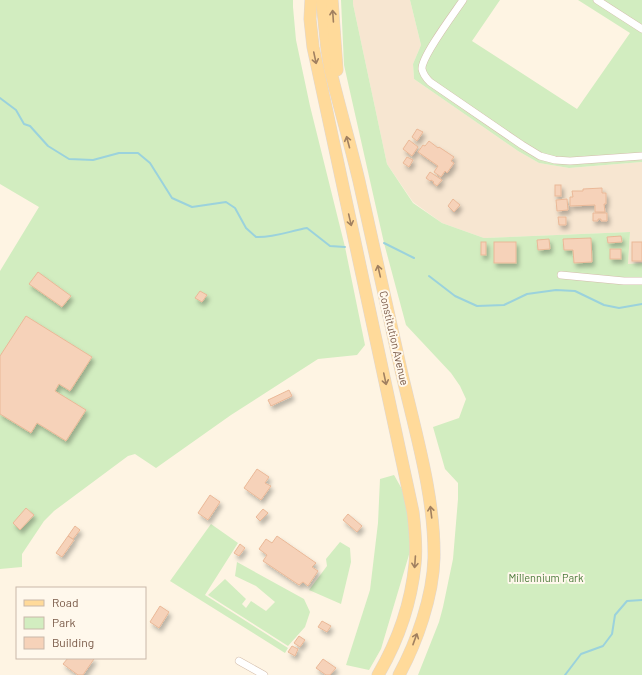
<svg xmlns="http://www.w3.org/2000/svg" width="642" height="675" font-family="Barlow,sans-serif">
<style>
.residential{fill:#f7e6d1}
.green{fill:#d2edc0}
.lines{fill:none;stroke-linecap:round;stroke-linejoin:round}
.stream{stroke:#9bd2dc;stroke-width:2}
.building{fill:#f6d2b9;stroke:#eab897;filter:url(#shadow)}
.minor-casing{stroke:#d3bdab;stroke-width:8}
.primary-casing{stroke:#dfd7d3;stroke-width:13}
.minor{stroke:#fff;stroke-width:7}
.primary{stroke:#ffda9a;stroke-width:12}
.oneway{stroke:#a18060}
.labels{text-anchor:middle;stroke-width:4;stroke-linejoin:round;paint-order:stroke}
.street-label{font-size:11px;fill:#795947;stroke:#fff8ec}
.park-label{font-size:11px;fill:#4c7a3b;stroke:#fff8ec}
</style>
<defs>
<filter id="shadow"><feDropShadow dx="2.5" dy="4" stdDeviation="2" flood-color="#0004"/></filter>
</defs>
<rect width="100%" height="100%" fill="#fef4e3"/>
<polygon class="residential" points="353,0 410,0 421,45 413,64 414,79 518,151 539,163 569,168 642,162 642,263 628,264 630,232 484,238 442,223 413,202 387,164 353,4"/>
<g class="green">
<polygon points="0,0 293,0 293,7 296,40 310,106 345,247 365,345 357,355 318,359 231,415 156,468 135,454 128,456 54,511 44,521 22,554 22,567 0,569 0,271 39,207 0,184"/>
<polygon points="341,0 353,0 353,4 387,164 413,203 442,223 484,238 630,232 628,264 642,263 642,675 418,675 439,622 443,607 453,559 458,499 458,483 445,469 433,427 459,418 466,399 460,386 451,373 406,325 384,243 344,65"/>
<polygon points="410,0 500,0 472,41 577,109 630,33 578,0 642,0 642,162 569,168 539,163 518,151 414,79 413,64 421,45"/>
<polygon points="394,475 407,498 411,548 381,649 369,670 346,665 370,590 378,523 380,479"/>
<polygon points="211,524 238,543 205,595 288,648 285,653 170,581"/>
<polygon points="340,542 350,548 351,562 341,604 309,590 327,566 326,559"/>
<polygon points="237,562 304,599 310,612 305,627 288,646 208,595 225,579 246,599 242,604 246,608 251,601 266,611 275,602 256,586 235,576"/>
</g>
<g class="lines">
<g class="stream">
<path d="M 0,98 L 16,110 L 24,124 L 30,126 L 48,146 L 69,159 L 93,160 L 119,153 L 138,153 L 150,163 L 172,198 L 192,207 L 226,202 L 235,208 L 246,228 L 256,237 C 273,238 290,231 307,228 L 330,246 L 345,247"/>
<polyline points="384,243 414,258"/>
<polyline points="429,276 455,296 477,306 504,305 527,294 556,290 575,291 604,305 619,308 642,304"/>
<polyline points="565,675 581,654 603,646 612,634 615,615 627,601 642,600"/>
</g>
</g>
<g class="building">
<polygon points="417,129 423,132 417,141 412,137"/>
<polygon points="409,140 418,147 412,156 403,149"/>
<polygon points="429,141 438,148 439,147 454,157 451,161 454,163 447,173 445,171 441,177 434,172 438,166 418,152 423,145 425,146"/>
<polygon points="407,157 413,160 409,167 403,163"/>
<polygon points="430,172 442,180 437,186 433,183 434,182 431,180 430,181 426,178"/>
<rect x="555" y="185" width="6" height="11"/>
<polygon points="602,188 602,193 606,193 606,204 604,204 605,212 595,212 595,205 570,206 570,197 573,197 572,191 583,191 583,189"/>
<polygon points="453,199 460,205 454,212 448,206"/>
<polygon points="567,199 568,210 557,211 556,200"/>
<polygon points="593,213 607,213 607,221 601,221 601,219 598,219 598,221 593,221"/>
<polygon points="558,217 566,217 566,225 559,225"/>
<polygon points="621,236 622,242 608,243 607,237"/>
<polygon points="591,238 592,262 574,263 573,250 564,250 563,239"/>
<polygon points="549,239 550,249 538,250 537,240"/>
<rect x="481" y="242" width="5" height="13"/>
<rect x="494" y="242" width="22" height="21"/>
<rect x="632" y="242" width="10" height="19"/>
<rect x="610" y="249" width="11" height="10"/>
<polygon points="38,272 71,296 62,307 29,284"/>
<polygon points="200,291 207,295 202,302 195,298"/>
<polygon points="26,316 92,357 70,391 59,384 55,391 86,410 66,441 37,423 31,433 0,414 0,356"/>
<polygon points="289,390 292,396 271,406 268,400"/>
<polygon points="257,469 269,477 265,483 271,486 261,500 244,488"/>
<polygon points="210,495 220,502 208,520 198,513"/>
<polygon points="26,508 34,515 20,530 13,523"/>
<polygon points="263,509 268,513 260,521 256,517"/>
<polygon points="348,514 362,526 357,532 343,520"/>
<polygon points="75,526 80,530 73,539 68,536"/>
<polygon points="68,536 74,540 62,557 56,553"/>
<polygon points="277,536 316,563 312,567 318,571 308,586 303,582 299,585 263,561 267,555 259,549 266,539 272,543"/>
<polygon points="240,544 245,548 239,556 234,553"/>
<polygon points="160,606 169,612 159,628 150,622"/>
<polygon points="322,621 331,626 327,632 318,627"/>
<polygon points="299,636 305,640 300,647 294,643"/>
<polygon points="292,646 298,649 295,656 288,652"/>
<polygon points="68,658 93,658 94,659 83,675 78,675 63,664"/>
<polygon points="323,659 336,668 330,675 326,675 316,668"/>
</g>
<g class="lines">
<g class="minor-casing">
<g id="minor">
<path d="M 463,0 C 455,12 421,57 422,69 C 423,74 426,78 430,82 L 522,145 L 540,156 L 555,160 L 570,161 L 642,156"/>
<polyline points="597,0 642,29"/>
<polyline points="561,275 624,281 642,281"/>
<polyline points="239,661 264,675"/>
</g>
</g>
<g class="primary-casing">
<g id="primary">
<path d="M 311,0 L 310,19 L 313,47 L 413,512 C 415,529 417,547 415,564 C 411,604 398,641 378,675"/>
<path d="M 322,0 L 327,49 L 330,68 C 339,106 350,143 359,181 C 373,244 387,307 401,370 C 415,431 435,496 434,558 C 433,596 417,642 399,675"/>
<polyline points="332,0 337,70"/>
</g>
</g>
<use href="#minor" class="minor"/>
<use href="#primary" class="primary"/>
</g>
<defs><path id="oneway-shaft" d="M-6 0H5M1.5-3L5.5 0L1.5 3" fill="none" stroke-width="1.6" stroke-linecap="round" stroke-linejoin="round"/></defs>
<g class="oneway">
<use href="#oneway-shaft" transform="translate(333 16) rotate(-94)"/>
<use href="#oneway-shaft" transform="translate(315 58) rotate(78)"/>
<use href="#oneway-shaft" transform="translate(348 142) rotate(-105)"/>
<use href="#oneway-shaft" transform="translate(350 220) rotate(77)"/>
<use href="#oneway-shaft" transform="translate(379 271) rotate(-103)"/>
<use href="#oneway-shaft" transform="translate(385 379) rotate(78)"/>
<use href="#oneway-shaft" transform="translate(431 512) rotate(-97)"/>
<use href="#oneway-shaft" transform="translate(415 562) rotate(94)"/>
<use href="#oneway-shaft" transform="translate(415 639) rotate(-70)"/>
</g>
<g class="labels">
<g class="street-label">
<text transform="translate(394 338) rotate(77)" y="4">Constitution Avenue</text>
</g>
<g class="park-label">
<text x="546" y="582">Millennium Park</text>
</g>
</g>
<rect x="16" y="587" width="130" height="72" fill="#fff8ec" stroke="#c9b8aa"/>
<rect x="24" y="600" width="20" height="6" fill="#ffda9a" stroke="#c9b8aa"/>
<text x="52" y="607" font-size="12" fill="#795947">Road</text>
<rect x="24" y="617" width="20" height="12" fill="#d2edc0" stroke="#c9b8aa"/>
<text x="52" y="627" font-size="12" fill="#795947">Park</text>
<rect x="24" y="637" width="20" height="12" fill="#f6d2b9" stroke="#c9b8aa"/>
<text x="52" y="647" font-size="12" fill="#795947">Building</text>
</svg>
